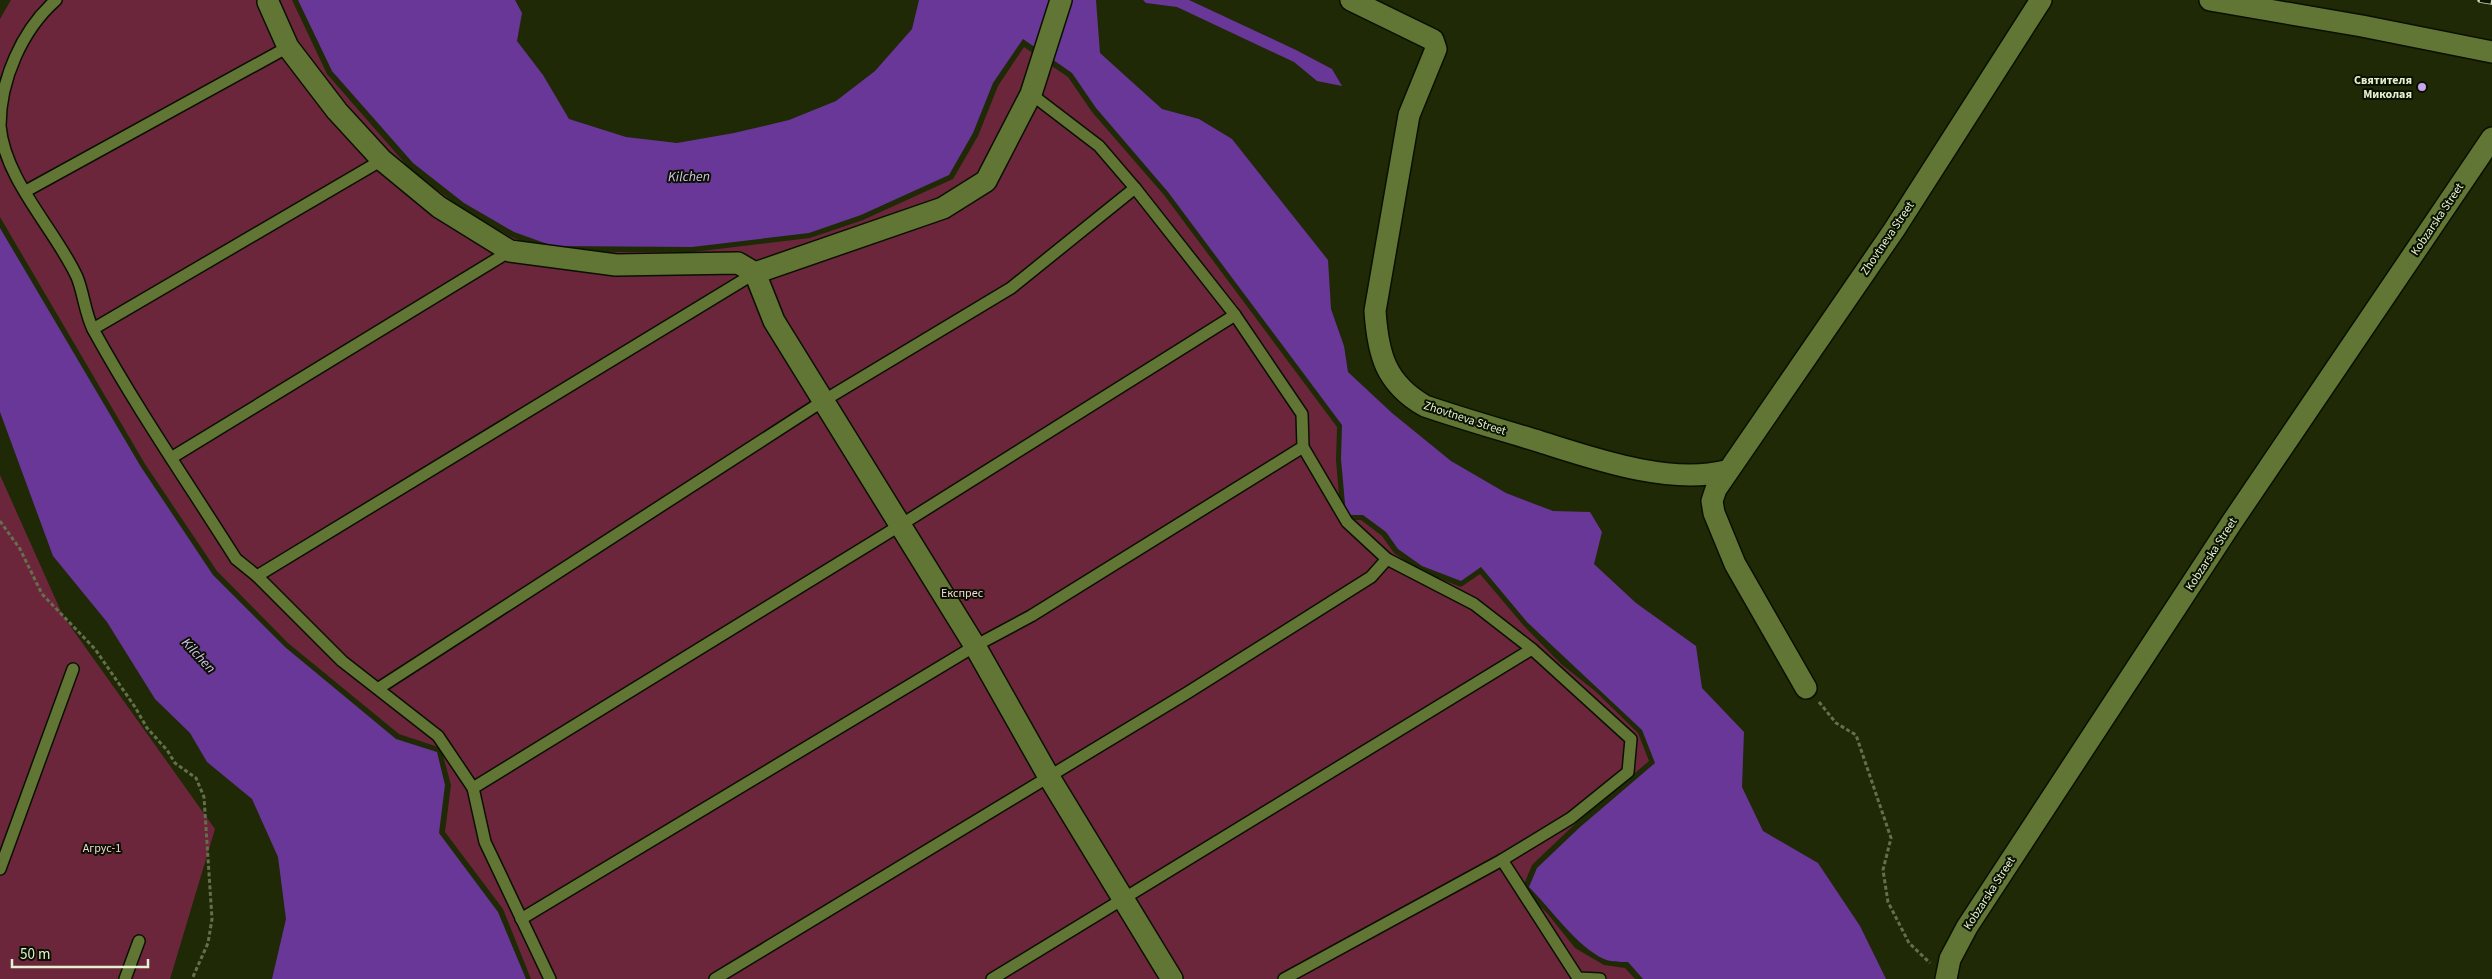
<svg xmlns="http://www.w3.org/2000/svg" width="2492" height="979" font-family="'Source Sans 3',sans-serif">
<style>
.green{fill:#6c263c}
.water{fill:#683797}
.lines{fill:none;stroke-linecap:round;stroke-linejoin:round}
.service-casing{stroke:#0a1001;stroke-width:14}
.minor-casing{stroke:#0a1001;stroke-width:24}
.path{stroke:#646f4c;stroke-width:3;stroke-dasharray:4 2.5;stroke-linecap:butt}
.service{stroke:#617634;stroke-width:11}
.minor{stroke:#617634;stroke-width:21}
.rail-casing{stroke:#cbd8b5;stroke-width:5.5}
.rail{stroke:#0a1100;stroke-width:4;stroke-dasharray:11;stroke-linecap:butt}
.poi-dot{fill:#c6a6f0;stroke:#0a1100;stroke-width:2}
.labels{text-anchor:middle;stroke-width:4;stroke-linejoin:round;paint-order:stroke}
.poi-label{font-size:12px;font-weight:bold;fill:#e4f1ce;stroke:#0a1100;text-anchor:end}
.street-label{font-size:12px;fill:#e4f1ce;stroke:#0a1100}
.park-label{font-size:12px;fill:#f5d5db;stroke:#0a1100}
.water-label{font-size:14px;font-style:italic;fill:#d5c0f3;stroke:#0a1100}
</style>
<rect width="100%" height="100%" fill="#1f2906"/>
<g class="green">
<polygon points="11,0 292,0 327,74 409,168 461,208 511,237 552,252 693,252 810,238 863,220 953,179 978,136 998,86 1024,47 1068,77 1092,112 1164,195 1337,427 1336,460 1341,520 1361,520 1382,536 1394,553 1420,571 1461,587 1480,574 1524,626 1561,664 1595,691 1638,733 1649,761 1575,824 1532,865 1522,889 1547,913 1575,948 1604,965 1625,968 1635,979 531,979 503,909 445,832 451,785 441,748 399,734 288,643 217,571 145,464 0,217 0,19"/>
<polygon points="0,475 63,616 215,829 170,979 0,979"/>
</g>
<g class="water">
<path d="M 298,0 L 515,0 L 522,13 L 517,41 L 543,75 L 569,119 L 626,137 L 677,143 L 734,133 L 789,120 L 836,101 L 875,71 L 912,29 L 919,0 L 1096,0 L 1100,53 L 1162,109 L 1199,119 L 1232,139 L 1328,260 L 1331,309 L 1344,346 L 1348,372 L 1392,413 L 1451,461 L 1506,493 L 1553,511 L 1590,512 L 1602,532 L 1594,564 L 1636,603 L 1696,646 L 1702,688 L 1744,732 L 1742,787 L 1763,831 L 1818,863 L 1860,926 L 1886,979 L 1643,979 L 1628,962 C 1620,962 1611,962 1604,959 C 1577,947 1551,909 1529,887 L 1537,868 L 1579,828 L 1655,763 L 1642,730 L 1527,622 L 1481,567 L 1461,581 L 1422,566 L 1398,549 L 1386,532 L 1363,515 L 1346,515 L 1341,459 L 1342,425 L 1168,192 L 1096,108 L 1072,73 L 1023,39 L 993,83 L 973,133 L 949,175 L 861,215 L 809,233 L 692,247 L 553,246 L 514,232 L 464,203 L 413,163 L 332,71 Z"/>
<polygon points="1143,0 1189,0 1296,50 1332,69 1342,86 1317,81 1294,62 1177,7 1146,3"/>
<polygon points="0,228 141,467 213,575 285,647 396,739 437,752 445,785 439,833 498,912 526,979 272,979 286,919 278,857 252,799 207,762 190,733 155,699 107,622 53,556 0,412"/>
</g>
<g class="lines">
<g class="service-casing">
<g id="service">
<path d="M 56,0 C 22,30 0,80 0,126 C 5,181 55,229 77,277 C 84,294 85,315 94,331 C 137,409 188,483 236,559 L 257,576 L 342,661 L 438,736 L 473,788 L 485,842 L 550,979"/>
<polyline points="1031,94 1099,146 1135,188 1235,315 1302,414 1303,447 1347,522 1387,559 1474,604 1532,649 1631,739 1628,772 1571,818 1502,860 1284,979"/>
<polyline points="26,191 288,47"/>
<polyline points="93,329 382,160"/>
<polyline points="171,458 510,251"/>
<polyline points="257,576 755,273"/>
<polyline points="379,688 823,401 1011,288 1135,188"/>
<polyline points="473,788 899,526 1235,315"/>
<polyline points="1502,860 1578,978 1600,979"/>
<polyline points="0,869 73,669"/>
<polyline points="521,919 975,646 1031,616 1303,447"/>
<polyline points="125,979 139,941"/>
<polyline points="715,979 1187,693 1371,577 1387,559"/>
<polyline points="992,979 1532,649"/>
</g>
</g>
<g class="minor-casing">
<g id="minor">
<path d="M 1351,0 L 1433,40 L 1436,49 L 1409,115 L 1375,311 C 1378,354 1385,383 1425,406 C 1463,419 1502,430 1541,442 C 1595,459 1669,485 1726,471"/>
<polyline points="2210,0 2362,26 2492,52"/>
<polyline points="268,2 288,47 337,111 382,160 439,207 510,251 616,265 738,263 755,273 774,321 975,646 1049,777 1172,979"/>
<polyline points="755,273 943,208 986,181 1031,94 1061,0"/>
<polyline points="1806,688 1735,564 1714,513 1712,501 1716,489 1894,230 2041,0"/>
<polyline points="1946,979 1950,959 1967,927 2232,522 2492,138"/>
</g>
</g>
<g class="path">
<polyline points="0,521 20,549 42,594 95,649 135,707 147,728 167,750 175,763 196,778 204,797 212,919 208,943 192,979"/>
<polyline points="1819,702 1836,723 1856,735 1891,838 1883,870 1888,902 1909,943 1930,963"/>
</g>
<use href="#service" class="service"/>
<use href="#minor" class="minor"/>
<g class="rail-casing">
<polyline id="rail" points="2480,0 2492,2"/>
</g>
<use href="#rail" class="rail"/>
</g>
<circle class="poi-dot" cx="2422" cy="87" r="5"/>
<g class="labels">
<g class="poi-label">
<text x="2412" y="84">Святителя<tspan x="2412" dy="14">Миколая</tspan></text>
</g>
<g class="street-label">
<text transform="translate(2437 219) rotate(-56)" y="4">Kobzarska Street</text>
<text transform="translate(1887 238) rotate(-56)" y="4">Zhovtneva Street</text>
<text transform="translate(1465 418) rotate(18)" y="4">Zhovtneva Street</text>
<text transform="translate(2211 554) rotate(-57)" y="4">Kobzarska Street</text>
<text transform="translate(1989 893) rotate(-57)" y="4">Kobzarska Street</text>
</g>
<g class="park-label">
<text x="962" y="597">Експрес</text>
<text x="102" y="852">Агрус-1</text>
</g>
<g class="water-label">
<text transform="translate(689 176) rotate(-1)" y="5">Kilchen</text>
<text transform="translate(199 655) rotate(47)" y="5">Kilchen</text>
</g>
</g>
<path d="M12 959v8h136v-8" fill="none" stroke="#e4f1ce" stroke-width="2.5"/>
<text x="20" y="959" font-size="15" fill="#e4f1ce" stroke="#0a1100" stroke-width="4" paint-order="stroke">50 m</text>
</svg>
